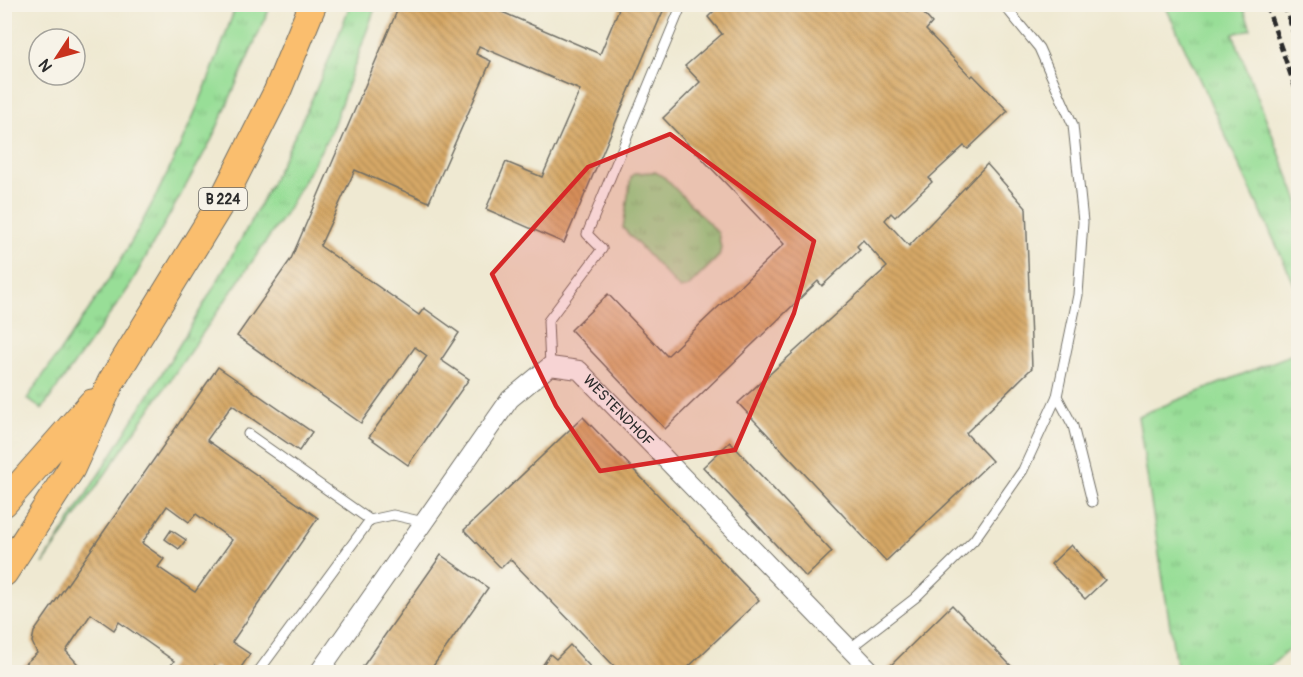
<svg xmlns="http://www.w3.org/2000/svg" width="1303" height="677" font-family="Pangolin,sans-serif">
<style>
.grass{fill:url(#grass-tufts);stroke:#628461;stroke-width:1.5}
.building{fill:url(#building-back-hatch);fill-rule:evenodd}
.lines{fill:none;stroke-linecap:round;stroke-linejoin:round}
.service-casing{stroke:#706e65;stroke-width:11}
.minor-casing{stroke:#706e65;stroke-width:20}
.primary-casing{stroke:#706e65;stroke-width:29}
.service{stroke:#fff;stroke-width:9}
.minor{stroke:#fff;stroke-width:18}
.primary{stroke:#fabe6e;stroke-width:27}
.rail{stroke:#2b2b2b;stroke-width:4.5;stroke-dasharray:9 4.5;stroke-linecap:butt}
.marked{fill:#d62828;fill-opacity:0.2;stroke:#d62828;stroke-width:4.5;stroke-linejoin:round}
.labels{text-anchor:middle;stroke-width:4.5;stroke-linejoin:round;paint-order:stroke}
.shield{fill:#f7f3e8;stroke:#686764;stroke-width:1.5}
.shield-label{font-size:14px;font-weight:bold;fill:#2b2b2b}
.street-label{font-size:15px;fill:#2b2b2b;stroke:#f7f3e8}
</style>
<defs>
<pattern id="grass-tufts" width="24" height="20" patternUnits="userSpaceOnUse" patternTransform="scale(1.5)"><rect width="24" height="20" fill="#98de97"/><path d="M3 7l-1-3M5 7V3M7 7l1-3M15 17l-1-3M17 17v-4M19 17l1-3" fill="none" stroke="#83bf82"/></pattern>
<pattern id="building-back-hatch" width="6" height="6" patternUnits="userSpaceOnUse" patternTransform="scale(1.5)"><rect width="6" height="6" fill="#d6a866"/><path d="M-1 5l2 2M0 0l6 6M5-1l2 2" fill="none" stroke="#ae8954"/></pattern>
</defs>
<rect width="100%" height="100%" fill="#f7f3e8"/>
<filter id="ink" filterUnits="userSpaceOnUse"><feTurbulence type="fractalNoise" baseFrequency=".0167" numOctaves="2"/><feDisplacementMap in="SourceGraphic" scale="12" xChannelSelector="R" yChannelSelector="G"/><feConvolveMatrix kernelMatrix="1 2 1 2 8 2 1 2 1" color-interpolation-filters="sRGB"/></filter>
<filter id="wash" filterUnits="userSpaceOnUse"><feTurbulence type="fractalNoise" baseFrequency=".008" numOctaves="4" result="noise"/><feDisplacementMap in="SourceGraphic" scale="24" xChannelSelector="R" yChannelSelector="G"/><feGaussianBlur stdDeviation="1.35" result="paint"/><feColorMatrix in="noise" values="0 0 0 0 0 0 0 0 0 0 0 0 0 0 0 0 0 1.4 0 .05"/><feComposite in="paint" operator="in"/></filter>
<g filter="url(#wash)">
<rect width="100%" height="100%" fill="#efe9d2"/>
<g class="grass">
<path d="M 236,5 L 271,5 L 212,139 L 128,289 L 42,409 L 27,399 C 57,354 91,310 119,263 C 167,182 206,93 236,5 Z"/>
<path d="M 350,5 L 376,5 L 331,132 L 285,214 L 43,564 C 154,383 278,205 350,5 Z"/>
<polygon points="1165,5 1242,5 1251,29 1233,34 1298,201 1298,292"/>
<polygon points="655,172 664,177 718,233 721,248 719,256 688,287 680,289 676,285 623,228 631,177 635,173"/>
<polygon points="1298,352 1298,641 1264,672 1177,672 1138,416"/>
</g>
<g id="blocks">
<g class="building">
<polygon points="400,4 497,4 495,9 600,54 621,4 666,4 564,243 486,209 506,162 542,177 580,90 479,46 476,54 491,61 429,202 355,170 320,246 419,315 424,308 459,333 441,360 469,379 408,465 369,437 427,356 415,347 361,423 237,336 291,259"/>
<polygon points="721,4 903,4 908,11 916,5 932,23 926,30 971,77 973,75 1008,111 968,149 964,146 929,178 932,182 895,217 891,213 885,220 909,246 987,164 1026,208 1032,368 966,433 992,461 886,561 738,403 887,267 863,240 857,246 860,250 822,286 818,281 665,429 571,330 608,294 667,356 784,244 663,118 700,82 685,66 722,34 708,17"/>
<path d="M 218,367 L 312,432 L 299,451 L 232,405 L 207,440 L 318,518 L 232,642 L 250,654 L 238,672 L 223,672 L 215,666 L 211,672 L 166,672 L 174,661 L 119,622 L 114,630 L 91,614 L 66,651 L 85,672 L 26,672 L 21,667 L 37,653 L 32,642 L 34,632 ZM 167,506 L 189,522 L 196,514 L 232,540 L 195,592 L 158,567 L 164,559 L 142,543 Z"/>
<polygon points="583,417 759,600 683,672 620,672 510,559 501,568 464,530"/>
<polygon points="730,442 832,552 806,577 703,467"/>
<polygon points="171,530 186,540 179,549 165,539"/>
<polygon points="1071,545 1105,580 1085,599 1051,564"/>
<polygon points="441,555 488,588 429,672 359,672"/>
<polygon points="952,605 1017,672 890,672 887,669"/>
<polygon points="570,645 595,672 538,672 550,654 556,659"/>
</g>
</g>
</g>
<g filter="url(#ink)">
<use href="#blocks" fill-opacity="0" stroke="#706e65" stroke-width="1.5"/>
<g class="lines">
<g class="service-casing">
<g id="service">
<polyline points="1003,4 1039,48 1073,125 1083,222 1078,295 1057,396 1073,426 1092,502"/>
<polyline points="550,366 548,321 602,249 587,234 682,4"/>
<polyline points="248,434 370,520 258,672"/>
<polyline points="370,520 393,515 424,522"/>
<polyline points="849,649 915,598 974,540 1023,470 1057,396"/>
</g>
</g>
<g class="minor-casing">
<g id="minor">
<path id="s1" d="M 319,672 L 510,399 L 550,366 L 579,370 L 872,672"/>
</g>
</g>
<g class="primary-casing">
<g id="primary">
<polyline points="4,503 92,403"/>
<polyline points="4,573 71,469 111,382 222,201 277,92 313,4"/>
</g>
</g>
<use href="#service" class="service"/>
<use href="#minor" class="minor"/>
<use href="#primary" class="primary"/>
<g class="rail">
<polyline points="1266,4 1298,96"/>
<polyline points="1284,4 1298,47"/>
</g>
</g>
</g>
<path class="marked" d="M 670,134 L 814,241 L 794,313 L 735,450 L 600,471 L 556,406 L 492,274 L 588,167 Z"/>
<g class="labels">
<rect class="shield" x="199" y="188" width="48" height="22" rx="4.5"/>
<g class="shield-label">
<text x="223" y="204">B 224</text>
</g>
<g class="street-label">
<text dy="5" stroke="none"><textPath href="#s1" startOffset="471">WESTENDHOF</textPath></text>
</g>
</g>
<rect width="1303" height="677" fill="none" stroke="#f7f3e8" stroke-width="24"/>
<g transform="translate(57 57) rotate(234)"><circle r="28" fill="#f7f3e8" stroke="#a5a39c" stroke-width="1.5"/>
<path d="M0-4.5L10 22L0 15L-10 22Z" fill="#c8321e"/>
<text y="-9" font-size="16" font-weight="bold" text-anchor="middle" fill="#2b2b2b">N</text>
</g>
</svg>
